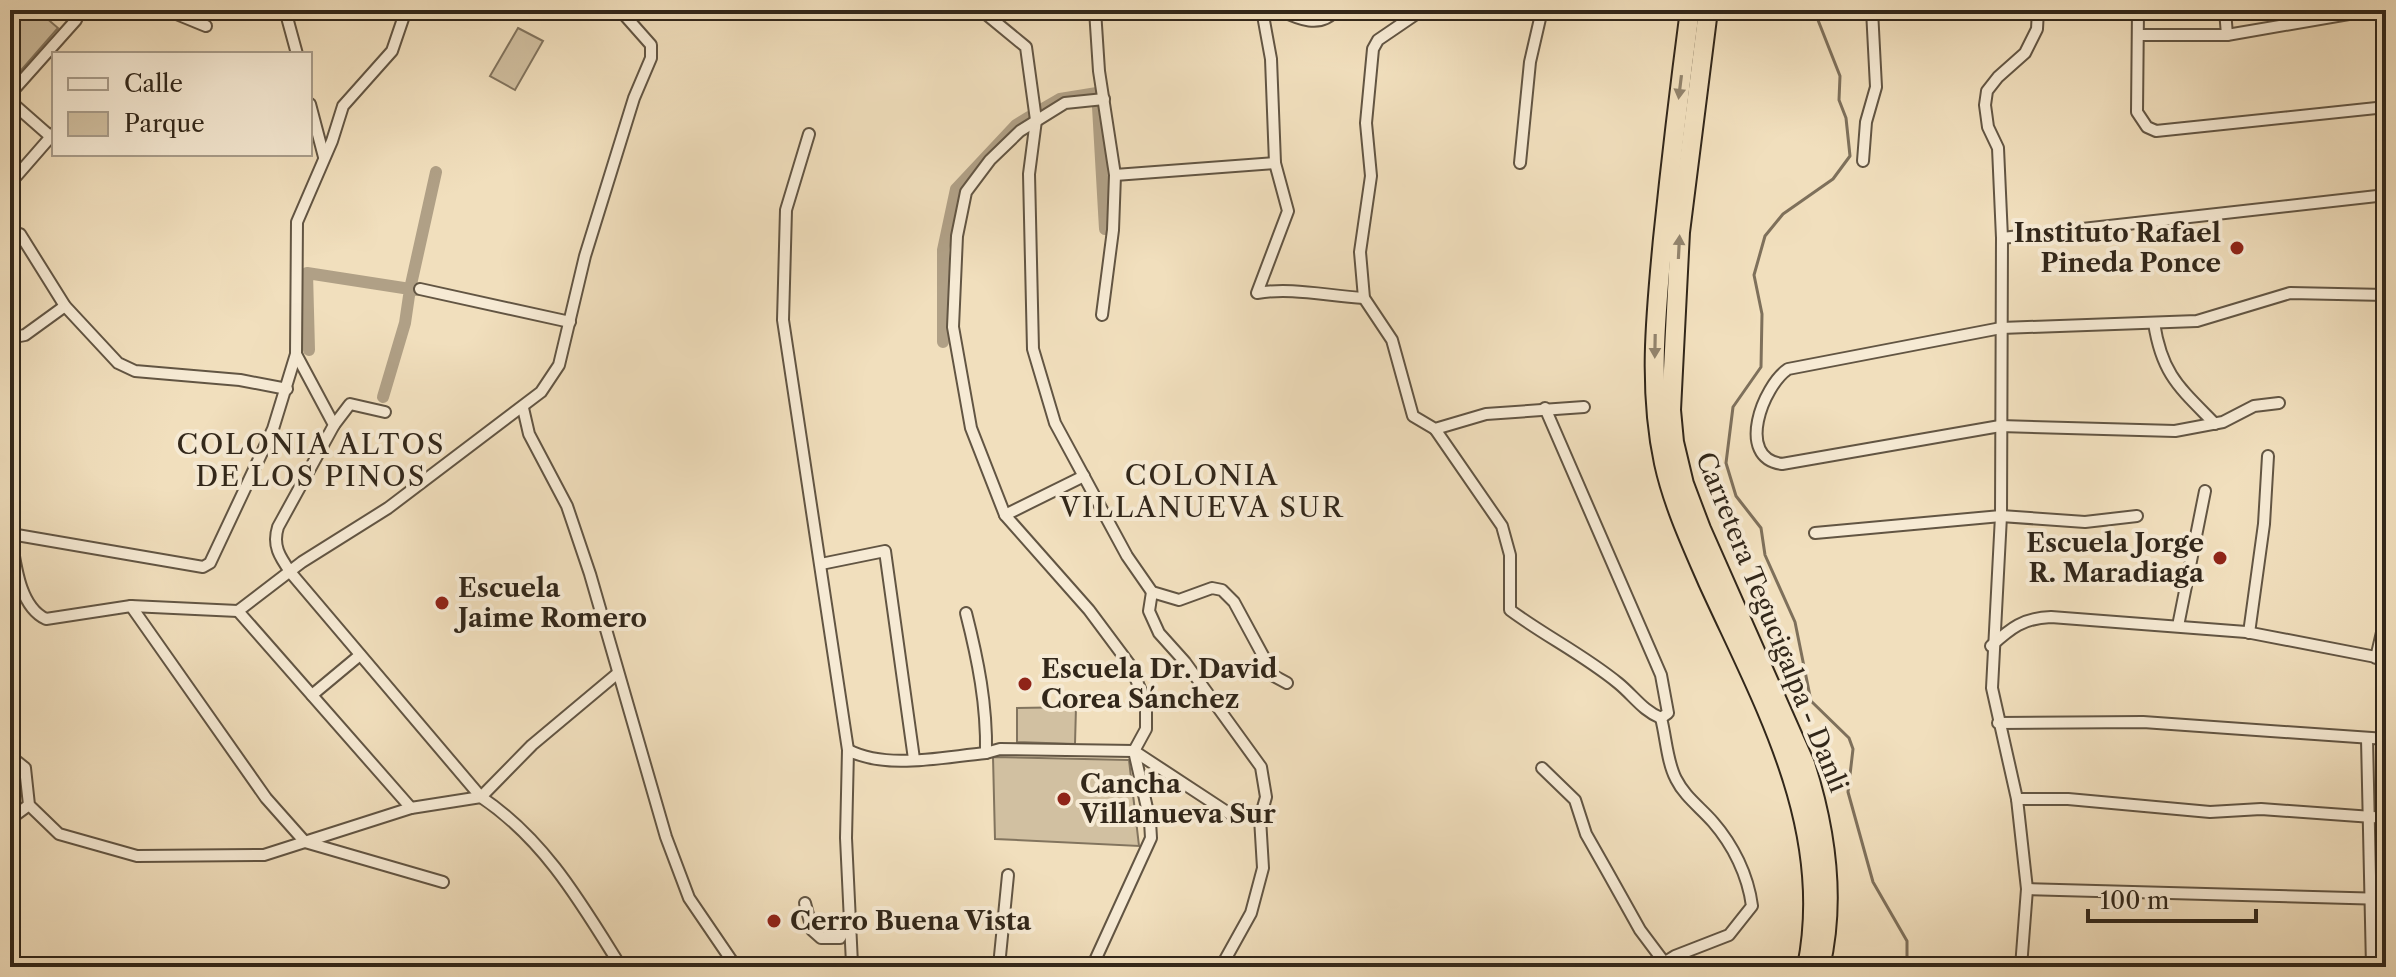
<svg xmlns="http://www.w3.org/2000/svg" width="2396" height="977" font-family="'Libre Caslon Text',serif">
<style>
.green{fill:#d1c0a1;stroke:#82745e;stroke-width:2}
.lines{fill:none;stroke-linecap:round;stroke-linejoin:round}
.stream{stroke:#7e705b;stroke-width:3}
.canal{stroke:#b0a086;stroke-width:12}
.street-casing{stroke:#625543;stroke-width:14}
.highway-casing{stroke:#32271a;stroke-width:22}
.street{stroke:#f6ead4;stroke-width:10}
.highway{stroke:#f1dfbd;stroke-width:18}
.oneway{fill:#92836c}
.poi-dot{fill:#8f2418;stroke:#f6ead4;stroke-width:3}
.labels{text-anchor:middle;stroke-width:8;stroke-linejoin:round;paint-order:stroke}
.poi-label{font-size:26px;font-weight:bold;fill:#32271a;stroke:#f6ead4;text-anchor:start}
.street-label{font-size:26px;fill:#32271a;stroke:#f6ead4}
.neighbourhood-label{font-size:28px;letter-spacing:2px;fill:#32271a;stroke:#f6ead4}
</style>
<rect width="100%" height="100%" fill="#f1dfbd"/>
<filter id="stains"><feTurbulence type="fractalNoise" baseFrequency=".0025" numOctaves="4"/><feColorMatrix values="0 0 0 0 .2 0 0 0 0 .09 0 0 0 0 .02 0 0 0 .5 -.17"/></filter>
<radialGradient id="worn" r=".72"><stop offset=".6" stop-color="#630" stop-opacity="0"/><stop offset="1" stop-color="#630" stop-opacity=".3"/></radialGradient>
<g class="green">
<polygon points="10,10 37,10 58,28 10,83"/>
<polygon points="518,28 543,41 515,90 490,76"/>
<polygon points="1076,707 1075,744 1017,742 1017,708"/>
<polygon points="993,757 1129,760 1139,846 995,839"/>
</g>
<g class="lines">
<polyline class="stream" points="1814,10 1840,76 1839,100 1846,118 1850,156 1833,179 1783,214 1765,236 1754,275 1762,314 1761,367 1733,407 1726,463 1736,496 1761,528 1765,555 1795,622 1811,701 1849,738 1853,749 1848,792 1873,882 1907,941 1907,961 1902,967"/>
<g class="canal">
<polyline points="1098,107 1105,229"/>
<polyline points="1041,110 1060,99 1097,93 1097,96"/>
<polyline points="417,290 410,289 436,172"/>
<polyline points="943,342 943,250 956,189 1016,125 1029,117"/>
<polyline points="309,350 307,273 410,289 405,323 383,397"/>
</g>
<g class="street-casing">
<g id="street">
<polyline points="167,10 206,26"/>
<polyline points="285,10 297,54"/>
<polyline points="981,10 1026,47 1036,120 1029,174 1033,349 1055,423 1127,556 1152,592 1179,600 1212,588 1222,590 1234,602 1274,676 1287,683"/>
<polyline points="1095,10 1099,71 1115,175 1113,230 1102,315"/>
<path d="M 1262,10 L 1271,59 L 1275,163 L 1288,211 L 1257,293 C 1292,287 1327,296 1364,298"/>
<path d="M 1280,10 C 1298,19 1321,29 1336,10"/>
<polyline points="1422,10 1378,40 1373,49 1366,123 1371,176 1360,252 1364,298 1392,340 1413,416 1435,429 1486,414 1584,407"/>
<polyline points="2138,10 2137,112 2147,127 2156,131 2386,107"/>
<polyline points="2225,10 2227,35"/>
<polyline points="2139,35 2227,35 2372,10"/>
<polyline points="10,94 76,20 80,10"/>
<polyline points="10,101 51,137"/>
<polyline points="310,104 324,157"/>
<polyline points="809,134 786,210 783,320 848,750 846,838 852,964 843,967"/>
<polyline points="1863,161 1866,122 1876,87 1872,10"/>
<polyline points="1520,163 1530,62 1542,10"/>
<polyline points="1115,175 1275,163"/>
<polyline points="13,180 54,133"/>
<polyline points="20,234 65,306 118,363 135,371 240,380 287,389"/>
<polyline points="2002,238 2386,195"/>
<polyline points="420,289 570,322"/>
<path d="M 2154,323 C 2162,375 2180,388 2215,424"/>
<polyline points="10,338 25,335 65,306"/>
<path d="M 296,354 L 334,425 L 278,527 C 272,546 280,557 291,573 L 481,797 C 545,840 581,903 621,967"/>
<path d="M 2279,403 L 2254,406 L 2223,422 L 2175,431 L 2000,426 L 1782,464 C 1735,458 1763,386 1788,369 L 2001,328 L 2197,321 L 2290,293 L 2386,295"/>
<polyline points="523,408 529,434 567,506 590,574 666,837 689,898 736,967"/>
<path d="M 1545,408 L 1661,675 L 1668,713 L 1661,718 C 1666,737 1667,762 1676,779 C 1685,797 1700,807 1713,822 C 1733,845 1748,875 1752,906 L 1729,935 L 1675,956 L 1657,967"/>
<polyline points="334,425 350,404 385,412"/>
<path d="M 1435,429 L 1502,526 L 1510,555 L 1510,610 C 1545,636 1584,655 1618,683 C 1633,695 1643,711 1661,718"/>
<polyline points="1005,515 1084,476"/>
<path d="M 10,532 C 15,560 18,606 46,619 L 131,606 L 238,611"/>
<polyline points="1815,533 2001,516 2085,522 2137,516"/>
<polyline points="11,534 203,567 210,563 273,429 296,354 297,222 332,141 343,106 392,51 406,10"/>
<polyline points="821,564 885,551 914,759"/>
<polyline points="1152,592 1149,611 1159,633 1185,662 1261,767 1266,797 1260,818 1263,868 1251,913 1221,967"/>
<polyline points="131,606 266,798 305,842 443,882"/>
<path d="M 966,613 C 978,660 987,705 986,753"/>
<polyline points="2178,626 2205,491"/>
<polyline points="2249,633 2264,524 2268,456"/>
<path d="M 1991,646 C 2011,628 2023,618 2051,617 L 2246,632 L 2386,659"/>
<polyline points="2376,658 2386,615"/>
<polyline points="312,695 360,655"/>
<polyline points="1998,723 2143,722 2386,739"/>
<polyline points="2367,739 2372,967"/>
<path d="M 848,750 C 887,770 942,757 986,753 L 1000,749 L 1134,751 L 1230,814 L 1260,818"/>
<polyline points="10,756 25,768 29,805 59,834 137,856 264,855 411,808 481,797 532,745 618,673"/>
<polyline points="1542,768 1575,800 1586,834 1607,871 1640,930 1664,962"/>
<polyline points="2017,799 2068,799 2210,812 2261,809 2386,818"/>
<polyline points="411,808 238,611 302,562 388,508 541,392 559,365 585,256 634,98 651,58 651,45 620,10"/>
<polyline points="10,819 29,805"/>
<polyline points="2027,889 2386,899"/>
<polyline points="805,903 812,930 821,938 840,938 849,922"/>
<polyline points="999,966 1008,875"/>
<polyline points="979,967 1092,965"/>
<polyline points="1092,967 1151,838 1150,821 1134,751 1146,729 1146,703 1130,665 1089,610 1005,515 971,428 953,327 957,236 966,192 990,160 1020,131 1065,103 1104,99"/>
<polyline points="2021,967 2027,889 2017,799 1992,688 2001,516 2002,238 1998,148 1988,127 1985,105 1987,91 1998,77 2025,53 2037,29 2038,10"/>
</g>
</g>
<g class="highway-casing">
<g id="highway">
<path d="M 1690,10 C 1680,86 1671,162 1663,239 C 1656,313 1648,389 1664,463 C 1673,504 1691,543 1708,582 C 1764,705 1835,827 1807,967"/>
<path d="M 1708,10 L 1680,232 L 1671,410 L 1674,442 L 1684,484 L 1701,529 L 1805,764 C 1826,830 1836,899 1820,967"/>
</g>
</g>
<use href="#street" class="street"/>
<use href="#highway" class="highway"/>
</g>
<defs><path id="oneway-solid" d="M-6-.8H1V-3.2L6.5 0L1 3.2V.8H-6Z" transform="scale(2)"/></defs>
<g class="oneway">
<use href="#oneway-solid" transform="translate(1680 87) rotate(97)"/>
<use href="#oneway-solid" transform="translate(1679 247) rotate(-87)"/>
<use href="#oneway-solid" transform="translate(1655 346) rotate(91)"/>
</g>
<g class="poi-dot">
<circle cx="2237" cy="248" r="8"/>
<circle cx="2220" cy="558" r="8"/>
<circle cx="442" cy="603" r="8"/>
<circle cx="1025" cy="684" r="8"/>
<circle cx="1064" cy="799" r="8"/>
<circle cx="774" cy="921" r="8"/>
</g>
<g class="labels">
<g class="poi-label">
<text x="2221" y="242" text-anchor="end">Instituto Rafael<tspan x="2221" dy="30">Pineda Ponce</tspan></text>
<text x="2204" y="552" text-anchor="end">Escuela Jorge<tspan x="2204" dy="30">R. Maradiaga</tspan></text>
<text x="458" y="597">Escuela<tspan x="458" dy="30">Jaime Romero</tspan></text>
<text x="1041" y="678">Escuela Dr. David<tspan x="1041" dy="30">Corea Sánchez</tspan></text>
<text x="1080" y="793">Cancha<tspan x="1080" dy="30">Villanueva Sur</tspan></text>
<text x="790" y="930">Cerro Buena Vista</text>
</g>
<g class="street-label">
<text transform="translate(1772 622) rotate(68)" y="9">Carretera Tegucigalpa - Danli</text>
</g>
<g class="neighbourhood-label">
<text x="311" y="454">COLONIA ALTOS<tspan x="311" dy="32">DE LOS PINOS</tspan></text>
<text x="1202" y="485">COLONIA<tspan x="1202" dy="32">VILLANUEVA SUR</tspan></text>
</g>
</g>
<rect width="2396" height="977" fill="none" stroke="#f1dfbd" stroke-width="40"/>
<rect x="12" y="12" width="2372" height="953" fill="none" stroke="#32271a" stroke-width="4"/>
<rect x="20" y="20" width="2356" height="937" fill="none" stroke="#32271a" stroke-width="2"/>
<rect x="52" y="52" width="260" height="104" fill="#f6ead4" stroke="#a89c8a" stroke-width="2"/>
<rect x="68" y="78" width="40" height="12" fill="#f6ead4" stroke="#a89c8a" stroke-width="2"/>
<text x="124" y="92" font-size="24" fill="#32271a">Calle</text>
<rect x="68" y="112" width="40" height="24" fill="#d1c0a1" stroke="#a89c8a" stroke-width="2"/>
<text x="124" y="132" font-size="24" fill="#32271a">Parque</text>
<path d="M2088 909v12h168v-12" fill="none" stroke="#32271a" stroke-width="4"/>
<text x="2100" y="909" font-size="24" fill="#32271a" stroke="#f6ead4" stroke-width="6" paint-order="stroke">100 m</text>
<rect width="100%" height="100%" filter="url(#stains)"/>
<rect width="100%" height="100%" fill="url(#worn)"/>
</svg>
